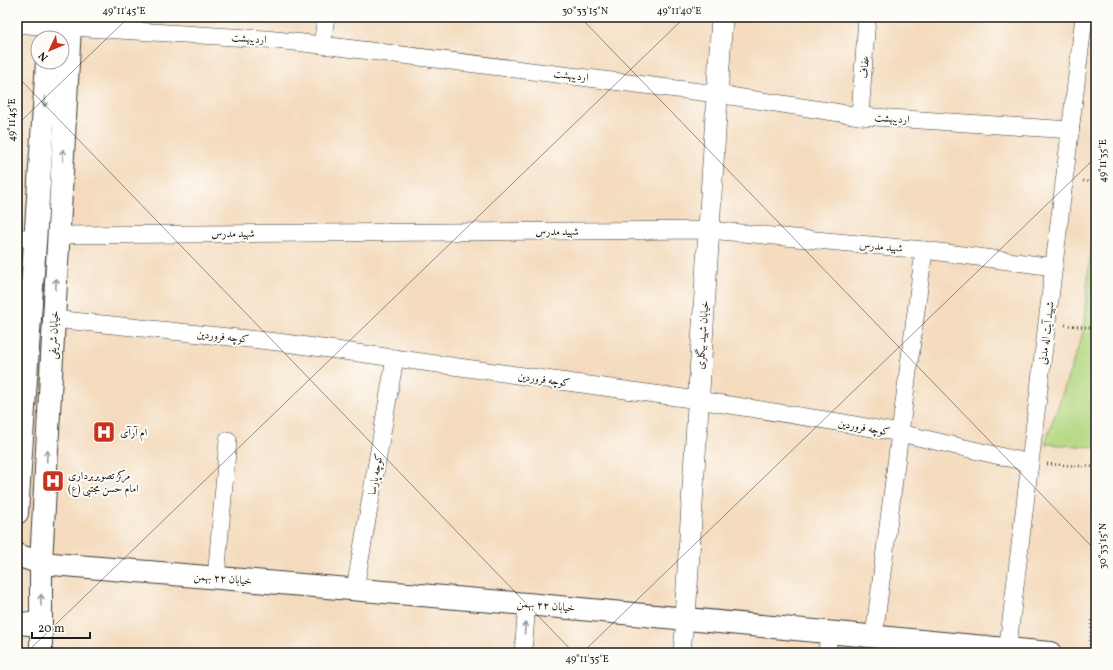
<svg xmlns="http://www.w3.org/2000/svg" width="1113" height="670" font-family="Vollkorn,Amiri,serif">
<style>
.green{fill:#b3d780;stroke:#687a4e}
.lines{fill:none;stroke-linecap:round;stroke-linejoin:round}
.minor-casing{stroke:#3c3934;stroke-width:18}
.tertiary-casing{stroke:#3c3934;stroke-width:22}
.secondary-casing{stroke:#3c3934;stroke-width:24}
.path{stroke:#3c3934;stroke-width:2.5;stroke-dasharray:1 3;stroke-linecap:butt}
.minor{stroke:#fff;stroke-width:17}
.tertiary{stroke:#fff;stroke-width:21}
.secondary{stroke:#fff;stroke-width:22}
.oneway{stroke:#999}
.ticks{fill:none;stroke:#1c1c1c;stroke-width:1;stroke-opacity:0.45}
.labels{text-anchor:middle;stroke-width:4;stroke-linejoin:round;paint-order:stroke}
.street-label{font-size:11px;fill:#1c1c1c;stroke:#fdfcf7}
.poi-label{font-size:11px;fill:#1c1c1c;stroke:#fdfcf7;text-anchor:start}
.neatline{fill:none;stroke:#1c1c1c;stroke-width:1.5}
.ticks-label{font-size:10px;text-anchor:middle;fill:#1c1c1c}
</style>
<rect width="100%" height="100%" fill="#fdfcf7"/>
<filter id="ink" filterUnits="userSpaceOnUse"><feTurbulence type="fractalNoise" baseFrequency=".025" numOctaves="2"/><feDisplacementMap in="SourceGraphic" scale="8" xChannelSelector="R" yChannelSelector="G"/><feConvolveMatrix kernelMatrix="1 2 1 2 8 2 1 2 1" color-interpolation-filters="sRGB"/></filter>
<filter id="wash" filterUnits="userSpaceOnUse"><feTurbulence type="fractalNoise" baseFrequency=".012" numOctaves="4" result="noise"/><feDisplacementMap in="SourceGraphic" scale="16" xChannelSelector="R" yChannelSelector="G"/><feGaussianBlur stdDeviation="0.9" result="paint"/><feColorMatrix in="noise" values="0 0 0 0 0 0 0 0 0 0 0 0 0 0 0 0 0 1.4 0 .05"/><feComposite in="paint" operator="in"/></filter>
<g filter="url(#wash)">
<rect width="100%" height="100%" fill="#f4dbbe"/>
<polygon class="green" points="1096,188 1096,447 1045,444 1083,333"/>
</g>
<g filter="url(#ink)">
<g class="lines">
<g class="minor-casing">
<g id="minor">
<polyline points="17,24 50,27"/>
<polyline points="70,27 266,39 322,45 717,94 860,116 1071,130"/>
<polyline points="322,45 326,17"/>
<polyline points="860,116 867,17"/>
<polyline points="59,235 709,230 924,250 1054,267"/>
<polyline points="17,238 35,238"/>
<polyline points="54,319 278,342 698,400 838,422 900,433 1030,463"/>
<polyline points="216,578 228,440"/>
<polyline points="355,589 395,358"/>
<polyline points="874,636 900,433 924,250"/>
<polyline points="523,653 527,604"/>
<polyline points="682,653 685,618"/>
<polyline points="827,653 829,632"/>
<polyline points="1007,653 1084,17"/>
</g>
</g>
<g class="tertiary-casing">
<polyline id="tertiary" points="685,618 722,17"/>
</g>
<g class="secondary-casing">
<g id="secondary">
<polyline points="49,38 51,17"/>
<polyline points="17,513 47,62"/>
<polyline points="17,555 41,563 527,604 1050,653"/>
<polyline points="17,623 41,625"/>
<polyline points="41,653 41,563 54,319 70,27 68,17"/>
</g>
</g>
<g class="path">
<polyline points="1083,181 1096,182"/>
<polyline points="1065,325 1096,328"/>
<polyline points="1047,464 1096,467"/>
<polyline points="1089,653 1096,582"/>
</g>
<use href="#minor" class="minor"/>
<use href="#tertiary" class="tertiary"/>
<use href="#secondary" class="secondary"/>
</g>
<defs><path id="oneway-shaft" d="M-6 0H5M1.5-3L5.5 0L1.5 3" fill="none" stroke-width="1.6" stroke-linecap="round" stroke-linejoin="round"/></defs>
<g class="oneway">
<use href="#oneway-shaft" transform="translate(45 101) rotate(94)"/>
<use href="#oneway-shaft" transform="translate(63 155) rotate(-87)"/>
<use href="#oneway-shaft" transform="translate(56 284) rotate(-87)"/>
<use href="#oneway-shaft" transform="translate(47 456) rotate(-87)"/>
<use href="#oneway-shaft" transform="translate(41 600) rotate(-90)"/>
<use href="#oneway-shaft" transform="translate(525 628) rotate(-85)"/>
</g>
</g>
<path class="ticks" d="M 580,17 L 1096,551M 17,76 L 574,653M 17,125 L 129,17M 26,653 L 685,17M 582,653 L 1096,157"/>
<defs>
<g id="hospital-square" transform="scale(1.15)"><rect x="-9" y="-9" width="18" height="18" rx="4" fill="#c8321e" stroke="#fdfcf7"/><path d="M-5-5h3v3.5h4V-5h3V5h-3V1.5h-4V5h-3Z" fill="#fff"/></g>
</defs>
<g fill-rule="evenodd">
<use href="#hospital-square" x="104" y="432"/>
<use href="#hospital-square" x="53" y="481"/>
</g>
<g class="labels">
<g class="street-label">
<text transform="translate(249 38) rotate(4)" y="4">اردیبهشت</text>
<text transform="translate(864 67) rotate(-86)" y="4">عفاف</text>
<text transform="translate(571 75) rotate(7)" y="4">اردیبهشت</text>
<text transform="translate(892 118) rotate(4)" y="4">اردیبهشت</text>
<text x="557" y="235">شهید مدرس</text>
<text x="233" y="237">شهید مدرس</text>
<text transform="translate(881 246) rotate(5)" y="4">شهید مدرس</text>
<text transform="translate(1046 333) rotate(-83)" y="4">شهید آیت اله مدنی</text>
<text transform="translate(53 335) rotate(-87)" y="4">خیابان شریفی</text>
<text transform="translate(702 335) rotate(-86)" y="4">خیابان شهید بیگلری</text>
<text transform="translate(223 336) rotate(6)" y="4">کوچه فروردین</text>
<text transform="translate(544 379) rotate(8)" y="4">کوچه فروردین</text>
<text transform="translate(864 427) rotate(10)" y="4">کوچه فروردین</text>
<text transform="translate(375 474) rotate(-80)" y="4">کوچه پارسا</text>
<text transform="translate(223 578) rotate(5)" y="4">خیابان ۲۲ بهمن</text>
<text transform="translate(546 605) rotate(5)" y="4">خیابان ۲۲ بهمن</text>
</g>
<g class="poi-label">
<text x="120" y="436">ام آرآی</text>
<text x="68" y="479">مرکز تصویربرداری<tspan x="68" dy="13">امام حسن مجتبی (ع)</tspan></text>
</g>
</g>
<rect width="1113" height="670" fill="none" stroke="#fdfcf7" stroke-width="44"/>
<g transform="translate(50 50) rotate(226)"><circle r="19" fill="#fdfcf7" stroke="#a3a29f"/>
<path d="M0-3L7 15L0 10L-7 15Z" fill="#c8321e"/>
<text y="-6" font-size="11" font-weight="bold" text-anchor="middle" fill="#1c1c1c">N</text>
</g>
<path d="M32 632v6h58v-6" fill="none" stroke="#1c1c1c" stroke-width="2"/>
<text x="38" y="632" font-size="12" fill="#1c1c1c" stroke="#fdfcf7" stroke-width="3" paint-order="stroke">20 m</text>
<rect x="22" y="22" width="1069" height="626" class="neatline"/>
<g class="ticks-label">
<text x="124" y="14">49°11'45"E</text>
<text x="585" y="14">30°33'15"N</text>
<text x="679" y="14">49°11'40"E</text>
<text transform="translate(11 120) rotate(-90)" y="4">49°11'45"E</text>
<text transform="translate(1102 161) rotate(-90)" y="4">49°11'35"E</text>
<text transform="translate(1102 546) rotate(-90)" y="4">30°33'15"N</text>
<text x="587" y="662">49°11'35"E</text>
</g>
</svg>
